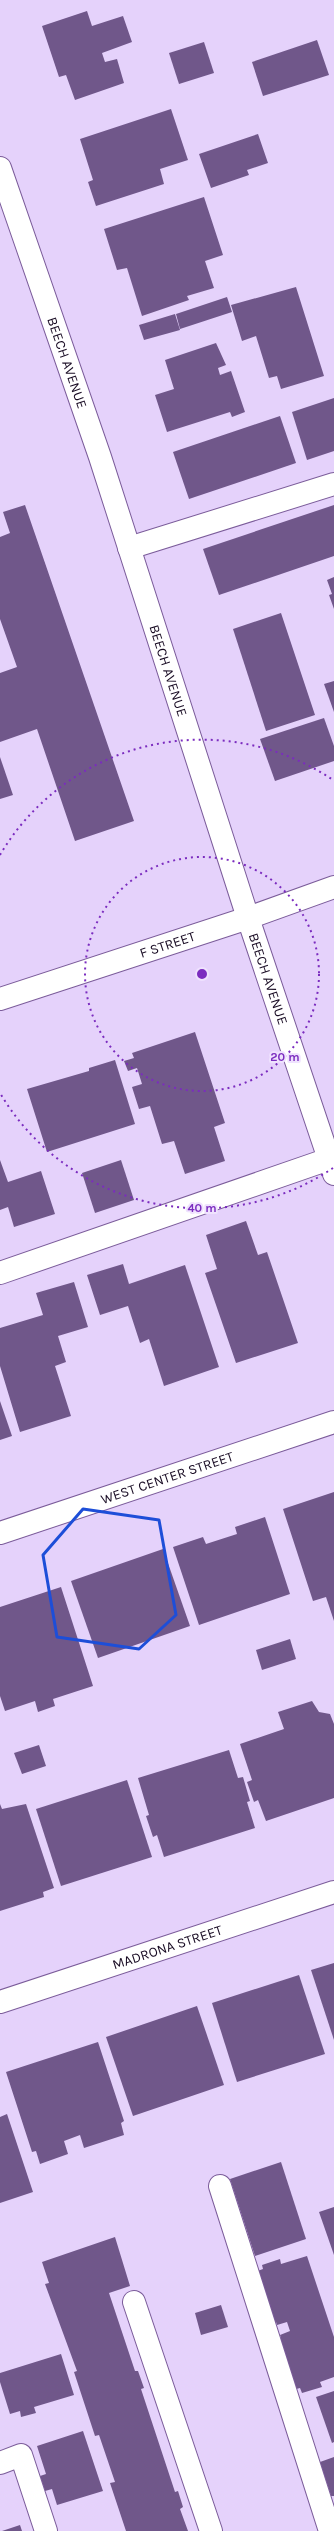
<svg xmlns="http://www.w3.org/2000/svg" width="334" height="2531" font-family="Karla,sans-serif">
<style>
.building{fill:#70578a}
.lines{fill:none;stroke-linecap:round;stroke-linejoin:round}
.lane-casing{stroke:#7b5c9a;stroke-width:24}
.street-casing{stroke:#7b5c9a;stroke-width:24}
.secondary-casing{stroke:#7b5c9a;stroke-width:24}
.lane{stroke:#fff;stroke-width:22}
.street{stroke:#fff;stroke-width:22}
.secondary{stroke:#fff;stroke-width:22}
.marked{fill:none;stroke:#1d4ed8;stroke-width:3;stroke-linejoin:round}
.ring{fill:none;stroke:#7b2cbf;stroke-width:2;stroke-dasharray:2 4}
.labels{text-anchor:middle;stroke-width:4;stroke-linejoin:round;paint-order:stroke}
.street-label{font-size:14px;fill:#180b23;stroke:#efe2fe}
.centre{fill:#7b2cbf;stroke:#efe2fe;stroke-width:2}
.ring-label{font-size:12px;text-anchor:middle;font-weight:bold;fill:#7b2cbf;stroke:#efe2fe;stroke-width:4;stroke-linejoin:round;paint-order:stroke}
</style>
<rect width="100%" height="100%" fill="#e5d2fb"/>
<g class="building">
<polygon points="87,11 92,26 123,16 132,42 102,53 105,62 117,59 124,83 75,100 66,75 59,77 42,26"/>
<polygon points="317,40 329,75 263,96 252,62"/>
<polygon points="204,42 214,73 179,84 169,53"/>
<polygon points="171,109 188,160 160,169 164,184 96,206 88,182 93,180 80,139"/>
<polygon points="258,134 268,163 247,170 249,175 211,188 199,154"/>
<polygon points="204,197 223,255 205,261 214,288 187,296 189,300 142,316 127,268 117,270 104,229"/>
<polygon points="296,287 324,376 281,389 277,376 269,378 256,336 242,341 231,305"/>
<polygon points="227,297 232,312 180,329 176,314"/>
<polygon points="175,314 180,330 144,340 139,325"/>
<polygon points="216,343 226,365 218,368 220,375 231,371 245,412 232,417 230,412 167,432 155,395 174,389 165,360"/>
<polygon points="334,398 334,451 307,460 292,412"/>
<polygon points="280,416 296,463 189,499 173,452"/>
<polygon points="25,505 134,821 75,841 37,729 0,742 0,673 17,667 0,619 0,537 10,533 3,512"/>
<polygon points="334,505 334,556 219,595 203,549"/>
<polygon points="334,577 334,609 329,595 332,594 327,580"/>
<polygon points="281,613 315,715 266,731 233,629"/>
<polygon points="334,681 334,712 324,684"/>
<polygon points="324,718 334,746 334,761 275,781 260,739"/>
<polygon points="0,757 13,795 0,799"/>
<polygon points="195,1032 225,1123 214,1127 225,1161 185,1174 174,1141 162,1144 150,1106 139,1109 132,1087 142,1084 137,1068 128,1071 124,1061 134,1058 132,1053"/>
<polygon points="115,1060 135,1124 47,1152 27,1089 89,1071 89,1068"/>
<polygon points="0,1160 8,1182 41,1171 55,1214 14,1227 8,1207 0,1210"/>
<polygon points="121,1160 134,1200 95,1213 82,1173"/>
<polygon points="246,1221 258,1255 267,1252 298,1343 236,1363 205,1273 217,1269 206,1235"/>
<polygon points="123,1264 129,1284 185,1265 219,1367 164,1386 149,1339 140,1343 128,1306 100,1315 87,1275"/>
<polygon points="74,1282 88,1327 58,1336 66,1362 55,1366 71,1416 20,1432 0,1366 0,1328 43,1315 36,1293"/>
<polygon points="0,1401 12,1436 0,1440"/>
<polygon points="334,1492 334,1621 326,1597 313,1601 283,1509"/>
<polygon points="265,1517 290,1594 199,1625 173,1547 203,1537 206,1544 237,1534 235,1527"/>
<polygon points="163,1549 190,1626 98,1658 71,1581"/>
<polygon points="61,1587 93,1686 53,1699 55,1706 38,1712 35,1701 5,1711 0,1696 0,1607"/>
<polygon points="290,1639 296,1659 262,1670 256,1650"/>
<polygon points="312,1701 319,1712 330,1714 334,1724 334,1798 266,1821 258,1800 254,1802 247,1782 252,1780 240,1744 284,1729 278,1712"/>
<polygon points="39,1745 46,1766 22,1774 14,1753"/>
<polygon points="229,1750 238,1778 243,1777 250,1801 247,1802 255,1828 164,1857 157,1835 153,1837 146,1816 149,1815 138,1778"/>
<polygon points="127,1780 152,1857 61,1886 36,1809"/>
<polygon points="0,1804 2,1809 26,1804 54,1888 43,1892 44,1897 0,1911"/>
<polygon points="334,1963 334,2040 311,1970"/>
<polygon points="299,1975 325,2054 237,2082 212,2003"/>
<polygon points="197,2006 224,2085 133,2116 106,2037"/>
<polygon points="98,2042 124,2121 121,2123 124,2135 84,2148 80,2135 64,2141 68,2154 40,2164 36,2151 32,2152 6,2072"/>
<polygon points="7,2114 33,2192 0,2203 0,2117"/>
<polygon points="281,2162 306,2239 255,2256 230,2179"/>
<polygon points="334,2207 334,2255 319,2212"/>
<polygon points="115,2237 130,2286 109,2293 135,2371 138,2371 144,2388 141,2389 175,2492 178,2491 183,2507 180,2509 188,2531 126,2531 110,2483 115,2482 99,2435 95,2436 74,2372 77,2371 45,2284 49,2283 42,2262"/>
<polygon points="307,2256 334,2337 334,2377 320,2382 322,2387 302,2393 300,2388 289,2391 272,2340 281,2338 280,2335 290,2331 287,2322 277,2325 276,2322 266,2325 249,2274 263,2269 262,2265 280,2259 281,2264"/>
<polygon points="221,2305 228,2327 201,2335 195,2313"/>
<polygon points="61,2354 74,2395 34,2407 36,2413 21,2417 20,2411 10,2414 0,2382 0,2373"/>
<polygon points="334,2391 334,2442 332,2443 316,2397"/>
<polygon points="83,2431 103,2491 57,2505 52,2489 45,2491 40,2476 46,2474 37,2446"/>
<polygon points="334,2457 334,2496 331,2496 320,2462"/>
<polygon points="20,2525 22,2531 2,2531"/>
</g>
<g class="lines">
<g class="lane-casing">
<g id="lane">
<polyline points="129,548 334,484"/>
<polyline points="220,2186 330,2531"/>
<polyline points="134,2302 211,2531"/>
<polyline points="0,2463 21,2455 46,2531"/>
</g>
</g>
<g class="street-casing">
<g id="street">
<path id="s1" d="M 0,168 L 100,457 L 248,918 L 334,1174"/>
<polyline points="0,1273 329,1159"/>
<path id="s2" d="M 0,1533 L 334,1422"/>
<path id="s3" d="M 0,2002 L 334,1892"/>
</g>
</g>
<g class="secondary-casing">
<g id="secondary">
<path id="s4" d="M 0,999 L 248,918 L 334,887"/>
</g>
</g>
<use href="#lane" class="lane"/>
<use href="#street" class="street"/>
<use href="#secondary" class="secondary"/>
</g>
<path class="marked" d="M 83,1509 L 159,1520 L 176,1615 L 139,1649 L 57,1637 L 43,1555 Z"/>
<g class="ring">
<circle cx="202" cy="974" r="117"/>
<path d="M333 1168A234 234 0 0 1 0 1093M0 855A234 234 0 0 1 333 780"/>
</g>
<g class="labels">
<g class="street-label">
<text dy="5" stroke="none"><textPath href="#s1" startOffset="206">BEECH AVENUE</textPath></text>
<text dy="5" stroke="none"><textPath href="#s1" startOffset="530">BEECH AVENUE</textPath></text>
<text dy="5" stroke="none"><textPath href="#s4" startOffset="176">F STREET</textPath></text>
<text dy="5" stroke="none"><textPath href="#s1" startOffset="854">BEECH AVENUE</textPath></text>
<text dy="5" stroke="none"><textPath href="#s2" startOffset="176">WEST CENTER STREET</textPath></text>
<text dy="5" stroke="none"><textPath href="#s3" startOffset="176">MADRONA STREET</textPath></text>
</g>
</g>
<circle cx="202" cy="974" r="6" class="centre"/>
<g class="ring-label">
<text x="285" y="1061">20 m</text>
<text x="202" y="1212">40 m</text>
</g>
</svg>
